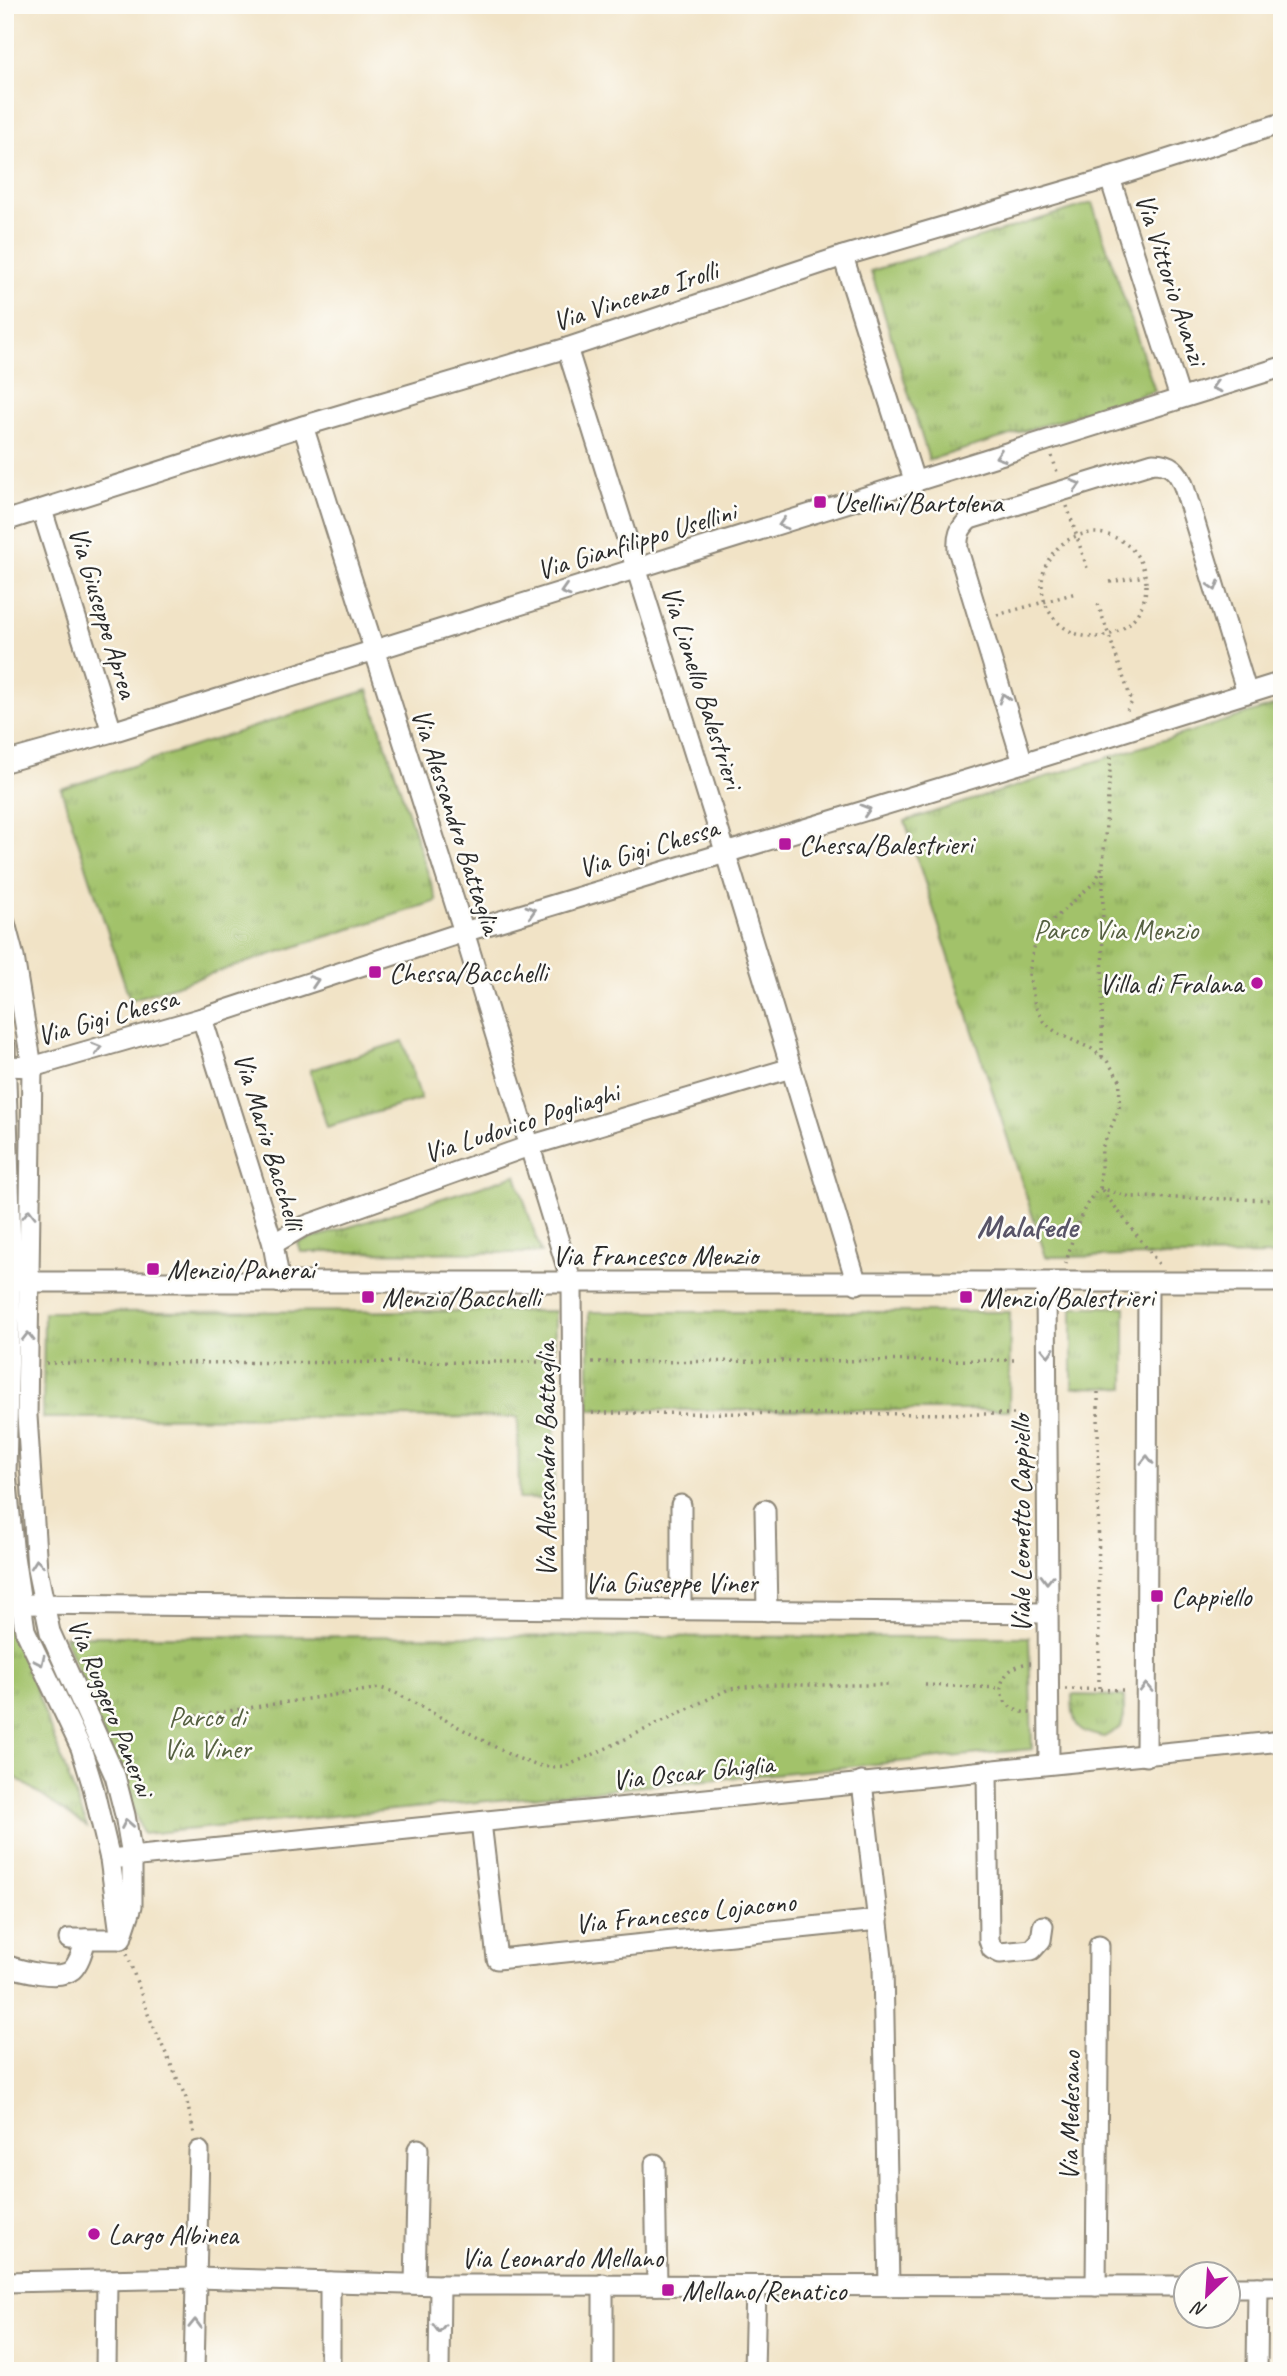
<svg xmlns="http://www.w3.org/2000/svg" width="1287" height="2376" font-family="Caveat,sans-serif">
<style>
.grass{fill:url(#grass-tufts);stroke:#66764b;stroke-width:2}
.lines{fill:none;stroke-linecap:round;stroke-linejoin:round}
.minor-casing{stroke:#8e8778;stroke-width:23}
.path{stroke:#8e8778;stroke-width:3.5;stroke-dasharray:2 5;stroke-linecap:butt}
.minor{stroke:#fff;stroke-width:19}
.oneway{stroke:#a0a0a0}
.poi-dot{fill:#b5179e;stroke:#fdfcf7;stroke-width:2.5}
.labels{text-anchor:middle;stroke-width:5;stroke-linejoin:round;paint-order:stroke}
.street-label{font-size:28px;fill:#2b2b2b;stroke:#fdfcf7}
.poi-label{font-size:28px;fill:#2b2b2b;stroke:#fdfcf7;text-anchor:start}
.park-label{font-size:28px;fill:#556041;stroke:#fdfcf7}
.quarter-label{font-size:32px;font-weight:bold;fill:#595568;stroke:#fdfcf7}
</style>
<defs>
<pattern id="grass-tufts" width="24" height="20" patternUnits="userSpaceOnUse" patternTransform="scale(1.75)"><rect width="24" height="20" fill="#a2c26b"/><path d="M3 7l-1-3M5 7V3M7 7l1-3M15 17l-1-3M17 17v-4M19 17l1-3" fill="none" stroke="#849e58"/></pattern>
</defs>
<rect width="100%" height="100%" fill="#fdfcf7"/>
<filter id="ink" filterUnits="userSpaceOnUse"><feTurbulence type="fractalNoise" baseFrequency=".0143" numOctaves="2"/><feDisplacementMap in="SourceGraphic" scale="14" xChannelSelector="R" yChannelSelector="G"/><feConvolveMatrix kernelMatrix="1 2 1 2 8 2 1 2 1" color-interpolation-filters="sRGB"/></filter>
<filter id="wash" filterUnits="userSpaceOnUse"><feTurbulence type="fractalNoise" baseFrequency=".00686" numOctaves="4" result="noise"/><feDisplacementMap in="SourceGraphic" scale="28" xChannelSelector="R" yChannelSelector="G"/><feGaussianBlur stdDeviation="1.57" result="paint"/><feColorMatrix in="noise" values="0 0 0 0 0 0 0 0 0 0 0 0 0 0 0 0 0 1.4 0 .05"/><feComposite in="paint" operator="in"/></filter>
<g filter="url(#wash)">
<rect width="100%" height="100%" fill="#f1e3c6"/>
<g class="grass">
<polygon points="1092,203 1155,391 929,460 871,271"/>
<polygon points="368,690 437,901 130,1000 61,789"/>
<polygon points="1282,703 1282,1255 1046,1257 905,821"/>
<polygon points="403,1041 421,1099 327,1127 310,1070"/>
<polygon points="516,1175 541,1253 301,1252 298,1243"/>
<polygon points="1072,1307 1125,1307 1125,1388 1072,1387"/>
<polygon points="555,1311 554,1499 519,1499 518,1417 43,1418 44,1312"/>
<polygon points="589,1312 1010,1312 1009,1410 589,1410"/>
<polygon points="5,1607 87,1827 5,1770"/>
<polygon points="64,1636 1029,1637 1032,1749 143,1834"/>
<path d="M 1072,1695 L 1124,1696 L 1124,1716 L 1121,1727 L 1104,1737 C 1074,1732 1073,1724 1072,1695 Z"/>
</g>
</g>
<g filter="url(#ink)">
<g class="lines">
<g class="minor-casing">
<g id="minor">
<polyline points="1110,178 1180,398"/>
<polyline points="843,256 915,483"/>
<polyline points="567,348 717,825 857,1284"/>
<polyline points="303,426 464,932 572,1284 574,1610"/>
<polyline points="42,510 112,732"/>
<polyline points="5,521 303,426 567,348 843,256 1110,178 1282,123"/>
<polyline points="5,762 112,732 1282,367"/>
<path d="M 1023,763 L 958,550 C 957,537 959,528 970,519 L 1153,463 C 1170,463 1178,470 1184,487 L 1247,693"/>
<polyline points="5,923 14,957 32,1067 27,1416 37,1569 50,1632 115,1776 125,1815 132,1856 132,1906 121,1939"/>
<polyline points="202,1018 273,1244 280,1283"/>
<polyline points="5,1046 11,1251 6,1474 14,1556 25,1630 81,1748 93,1787 110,1859 120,1934"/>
<polyline points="7,1066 32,1067 202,1018 464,932 1023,763 1282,682"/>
<polyline points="273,1244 302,1227 529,1146 791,1068"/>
<polyline points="10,1279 28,1282 1282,1282"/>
<polyline points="1046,1284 1049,1764"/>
<polyline points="681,1505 681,1610"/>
<polyline points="765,1510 767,1611"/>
<polyline points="22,1604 1047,1613"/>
<polyline points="1146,1756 1148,1283"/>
<polyline points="987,1770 989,1940 992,1949 1000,1953 1032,1950 1041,1940 1043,1926"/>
<polyline points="862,1782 883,1967 889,2286"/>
<polyline points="481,1822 497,1959 878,1920"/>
<polyline points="110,1859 1282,1741"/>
<polyline points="69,1939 121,1939"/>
<path d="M 5,1965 C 20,1970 59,1981 72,1970 C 80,1962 83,1949 86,1939"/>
<polyline points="655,2164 657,2285"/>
<polyline points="5,2282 196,2278 440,2285 1186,2286"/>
<polyline points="415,2284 418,2149"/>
<polyline points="603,2284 603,2371"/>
<polyline points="1096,2286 1099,1946"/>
<polyline points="1228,2287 1282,2287"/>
<polyline points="106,2371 107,2280"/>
<polyline points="194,2371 199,2151"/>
<polyline points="330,2371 330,2282"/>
<polyline points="439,2371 440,2285"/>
<polyline points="754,2371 756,2286"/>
<polyline points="1257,2371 1258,2287"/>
</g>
</g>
<g class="path">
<polyline points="1052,456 1057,472"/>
<polyline points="1067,506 1088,571"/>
<circle cx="1094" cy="585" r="52"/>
<polyline points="1110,582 1145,576"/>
<polyline points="1098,604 1132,702 1127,710"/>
<polyline points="997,615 1076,593"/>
<polyline points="1102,1057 1103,867"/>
<polyline points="1100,1188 1131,1197 1282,1200"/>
<polyline points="1102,1190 1159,1264"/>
<path d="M 1066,1264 C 1071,1241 1082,1203 1100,1188 L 1102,1148 L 1119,1109 L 1120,1080 L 1107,1061 L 1092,1049 L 1057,1033 L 1043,1021 L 1035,1006 L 1029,974 L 1033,950 L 1042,930 L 1095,882 L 1103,865 L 1111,756"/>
<polyline points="592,1362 1017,1360"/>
<polyline points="46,1363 556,1362"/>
<polyline points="1098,1392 1099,1689"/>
<polyline points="592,1413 1017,1414"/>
<path d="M 1031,1663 C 991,1666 991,1713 1032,1713"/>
<polyline points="925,1685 1000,1688"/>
<polyline points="1065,1689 1127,1690"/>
<polyline points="182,1718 380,1688 394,1692 510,1755 535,1765 551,1767 566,1766 590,1756 729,1689 762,1685 892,1685"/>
<polyline points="127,1954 148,2014 186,2098 194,2133"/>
</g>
<use href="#minor" class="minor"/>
</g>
<defs><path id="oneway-chevron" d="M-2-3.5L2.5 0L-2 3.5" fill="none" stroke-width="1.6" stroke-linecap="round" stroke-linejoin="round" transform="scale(1.75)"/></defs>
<g class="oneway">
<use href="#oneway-chevron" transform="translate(1216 387) rotate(163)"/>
<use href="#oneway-chevron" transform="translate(1000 456) rotate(162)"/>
<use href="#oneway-chevron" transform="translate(1076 485) rotate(-16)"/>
<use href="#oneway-chevron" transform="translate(783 524) rotate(163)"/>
<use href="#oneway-chevron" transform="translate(1214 586) rotate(73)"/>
<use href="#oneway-chevron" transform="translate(565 591) rotate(163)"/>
<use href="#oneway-chevron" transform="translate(1004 698) rotate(-107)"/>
<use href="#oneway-chevron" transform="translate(866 810) rotate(-17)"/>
<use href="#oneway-chevron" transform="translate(531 911) rotate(-17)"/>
<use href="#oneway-chevron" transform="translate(314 981) rotate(-18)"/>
<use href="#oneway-chevron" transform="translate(97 1048) rotate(-16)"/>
<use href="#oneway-chevron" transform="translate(29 1214) rotate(-90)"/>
<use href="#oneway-chevron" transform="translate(28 1337) rotate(-90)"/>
<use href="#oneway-chevron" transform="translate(1048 1352) rotate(89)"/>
<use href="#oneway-chevron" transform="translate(1147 1460) rotate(-90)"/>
<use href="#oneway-chevron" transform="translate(37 1564) rotate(-96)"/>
<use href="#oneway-chevron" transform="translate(1047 1579) rotate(91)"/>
<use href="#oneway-chevron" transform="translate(40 1661) rotate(65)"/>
<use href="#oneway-chevron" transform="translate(1146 1688) rotate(-90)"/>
<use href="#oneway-chevron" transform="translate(127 1824) rotate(-100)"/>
<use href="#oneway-chevron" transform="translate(195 2324) rotate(-89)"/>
<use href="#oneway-chevron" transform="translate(439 2328) rotate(91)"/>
</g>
</g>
<g class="poi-dot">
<rect x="813" y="495" width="14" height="14" rx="3.5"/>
<rect x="778" y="837" width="14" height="14" rx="3.5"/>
<rect x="368" y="965" width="14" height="14" rx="3.5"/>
<circle cx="1257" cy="983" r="7"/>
<rect x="146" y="1262" width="14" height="14" rx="3.5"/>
<rect x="361" y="1290" width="14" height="14" rx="3.5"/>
<rect x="959" y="1290" width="14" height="14" rx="3.5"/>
<rect x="1150" y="1589" width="14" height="14" rx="3.5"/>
<circle cx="94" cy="2234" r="7"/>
<rect x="661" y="2283" width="14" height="14" rx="3.5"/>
</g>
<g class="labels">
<g class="street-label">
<text transform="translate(1172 279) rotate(72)" y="10">Via Vittorio Avanzi</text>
<text transform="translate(635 295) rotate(-18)" y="10">Via Vincenzo Irolli</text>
<text transform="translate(636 540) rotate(-17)" y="10">Via Gianfilippo Usellini</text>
<text transform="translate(104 612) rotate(73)" y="10">Via Giuseppe Aprea</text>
<text transform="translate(703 687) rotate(72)" y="10">Via Lionello Balestrieri</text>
<text transform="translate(457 821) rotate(72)" y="10">Via Alessandro Battaglia</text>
<text transform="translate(648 847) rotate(-17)" y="10">Via Gigi Chessa</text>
<text transform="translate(107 1016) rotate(-16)" y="10">Via Gigi Chessa</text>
<text transform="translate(521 1122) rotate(-18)" y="10">Via Ludovico Pogliaghi</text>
<text transform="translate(270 1141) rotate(73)" y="10">Via Mario Bacchelli</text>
<text x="655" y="1265">Via Francesco Menzio</text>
<text transform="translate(545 1460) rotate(-90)" y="10">Via Alessandro Battaglia</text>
<text transform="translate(1020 1524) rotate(-90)" y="10">Viale Leonetto Cappiello</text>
<text x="671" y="1592">Via Giuseppe Viner</text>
<text transform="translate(112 1707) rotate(68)" y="10">Via Ruggero Panerai</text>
<text transform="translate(693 1771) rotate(-6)" y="10">Via Oscar Ghiglia</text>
<text transform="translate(685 1912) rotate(-6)" y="10">Via Francesco Lojacono</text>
<text transform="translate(1069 2116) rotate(-89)" y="10">Via Medesano</text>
<text x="562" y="2267">Via Leonardo Mellano</text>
</g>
<g class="poi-label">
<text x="834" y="512">Usellini/Bartolena</text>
<text x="799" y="854">Chessa/Balestrieri</text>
<text x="389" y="982">Chessa/Bacchelli</text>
<text x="1243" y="993" text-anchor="end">Villa di Fralana</text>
<text x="167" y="1279">Menzio/Panerai</text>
<text x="382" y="1307">Menzio/Bacchelli</text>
<text x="980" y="1307">Menzio/Balestrieri</text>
<text x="1171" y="1606">Cappiello</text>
<text x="108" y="2244">Largo Albinea</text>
<text x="682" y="2300">Mellano/Renatico</text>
</g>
<g class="park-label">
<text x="1116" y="939">Parco Via Menzio</text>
<text x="207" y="1726">Parco di<tspan x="207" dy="32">Via Viner</tspan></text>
</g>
<g class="quarter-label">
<text x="1027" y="1237">Malafede</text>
</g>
</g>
<rect width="1287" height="2376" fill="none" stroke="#fdfcf7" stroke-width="28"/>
<g transform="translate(1207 2295) rotate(205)"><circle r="33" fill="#fdfcf7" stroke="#a9a8a5" stroke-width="2"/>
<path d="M0-5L12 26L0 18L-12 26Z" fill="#b5179e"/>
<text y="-10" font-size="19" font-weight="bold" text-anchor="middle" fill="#2b2b2b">N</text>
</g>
</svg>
